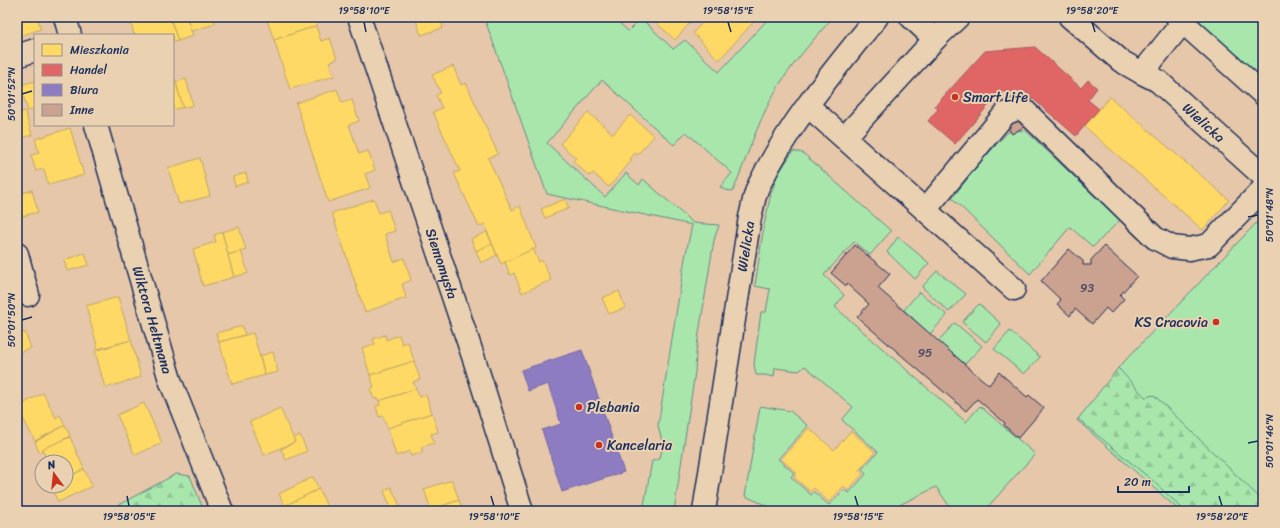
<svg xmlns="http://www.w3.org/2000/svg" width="1280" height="528" font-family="Sriracha,sans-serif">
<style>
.grass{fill:#a9e6ac;stroke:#628a85}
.forest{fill:url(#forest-firs);stroke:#628a85}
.homes{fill:#ffd966;stroke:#bba664}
.shops{fill:#e06666;stroke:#a55664}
.offices{fill:#8e7cc3;stroke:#6c65a5}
.building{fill:#cba18f;stroke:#1b2f5e}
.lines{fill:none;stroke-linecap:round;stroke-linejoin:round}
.street-casing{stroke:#1b2f5e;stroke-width:25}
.street{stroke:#e9d1b1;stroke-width:22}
.ticks{fill:none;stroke:#1b2f5e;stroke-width:1.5}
.poi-dot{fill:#c8321e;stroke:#e9d1b1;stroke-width:1.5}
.labels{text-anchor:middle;stroke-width:4;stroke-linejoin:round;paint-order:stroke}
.number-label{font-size:12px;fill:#474c6a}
.poi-label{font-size:14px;fill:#1b2f5e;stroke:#e9d1b1;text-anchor:start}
.street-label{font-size:14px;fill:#1b2f5e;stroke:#e9d1b1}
.neatline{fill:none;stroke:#1b2f5e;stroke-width:1.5}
.ticks-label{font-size:10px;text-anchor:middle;fill:#1b2f5e}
</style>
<defs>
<pattern id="forest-firs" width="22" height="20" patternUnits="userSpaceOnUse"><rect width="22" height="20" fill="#a9e6ac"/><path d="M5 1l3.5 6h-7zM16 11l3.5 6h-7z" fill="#91c696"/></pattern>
</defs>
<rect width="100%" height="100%" fill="#e7c7a9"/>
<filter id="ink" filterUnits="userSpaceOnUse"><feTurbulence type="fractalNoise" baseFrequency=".025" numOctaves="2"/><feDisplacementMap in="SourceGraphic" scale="8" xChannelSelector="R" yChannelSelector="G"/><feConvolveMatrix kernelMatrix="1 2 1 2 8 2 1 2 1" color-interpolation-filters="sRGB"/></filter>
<g filter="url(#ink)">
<g class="grass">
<path d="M 484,17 L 613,17 L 628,31 L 641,18 L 673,49 L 685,40 L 719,72 L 770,17 L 833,17 C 815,38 797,58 781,82 C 760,114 748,155 733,191 L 725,190 L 720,187 L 732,173 L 686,132 L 674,145 L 602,80 L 547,143 L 605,197 L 626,173 L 639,185 L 643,179 L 693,223 L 719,225 L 714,240 L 696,352 L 695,372 L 674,511 L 643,511 L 652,461 L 660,459 L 663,445 L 658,426 L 685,258 L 692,225 L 547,194 Z"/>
<polygon points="1189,17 1250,17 1263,29 1263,84"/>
<polygon points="1025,130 1120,220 1093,247 1070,227 1030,274 952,198 984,158 1008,132"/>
<polygon points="793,151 803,153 891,231 870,255 854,242 824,275 844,295 835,307 966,422 980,406 1035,454 984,511 953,511 936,487 887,511 779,511 745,496 760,406 790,411 808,426 778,459 794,473 791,477 811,495 814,492 829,505 844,490 849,493 866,474 862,469 878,452 842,420 853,407 805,366 799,371 775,368 774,377 765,375 756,375 754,364 761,312 766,312 770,289 755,286 764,225 771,194 777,176"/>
<polygon points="1263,216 1263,511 1180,511 1077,420 1122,373 1118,368"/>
<polygon points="898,237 929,263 915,279 887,252"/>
<polygon points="937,271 966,294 949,312 922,287"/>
<polygon points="919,292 947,315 930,334 904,310"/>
<polygon points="979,304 1001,324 986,342 962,322"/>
<polygon points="955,323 982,346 965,364 938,341"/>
<polygon points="1010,331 1040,357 1024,374 994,349"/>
</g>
<g class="forest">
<polygon points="1118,368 1145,397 1154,395 1263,501 1263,511 1185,511 1153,481 1078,419"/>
<polygon points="176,474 190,476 204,511 107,511"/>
</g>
<g class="homes">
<polygon points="27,17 37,17 41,29 17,37 17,20"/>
<polygon points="148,17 170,17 178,41 174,42 173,35 134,35 131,23"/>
<polygon points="170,17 187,17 193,36 178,41"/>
<polygon points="187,17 213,17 215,24 191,31"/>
<polygon points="266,17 313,17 316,26 274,40"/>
<polygon points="415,17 439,17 443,28 421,35"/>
<polygon points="650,17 695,17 675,40"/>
<polygon points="707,17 758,17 719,60 693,33"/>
<polygon points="316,26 321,41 330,38 337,59 329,62 334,76 290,89 274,40"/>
<polygon points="453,66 461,85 466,83 498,154 488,158 512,210 520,206 536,248 501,264 484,224 479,227 454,173 460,171 433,112 442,108 436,95 441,93 432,75"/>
<polygon points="173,73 183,107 173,110"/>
<polygon points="186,79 193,105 183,108 176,82"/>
<polygon points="35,81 35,109 28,111 20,85"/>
<polygon points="337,89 342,103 352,100 359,121 349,125 354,139 359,154 368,151 375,170 365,174 370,188 328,202 296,103"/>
<polygon points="1110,97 1229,200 1203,230 1084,126"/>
<polygon points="17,106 19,113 25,111 32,135 17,139"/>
<polygon points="588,112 613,134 630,115 654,136 637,155 635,153 630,159 632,160 609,187 593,173 589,176 573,161 576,158 560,144"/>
<polygon points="70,128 84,175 48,185 44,169 36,171 31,155 39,153 35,139"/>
<polygon points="200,158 210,196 179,204 168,168"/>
<polygon points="246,173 248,182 235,186 233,177"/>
<polygon points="32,190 38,212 19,217 17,195"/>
<polygon points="374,199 379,213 388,210 395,231 385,234 394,262 404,258 411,280 402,284 406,298 365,312 332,213"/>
<polygon points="565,199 569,208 545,218 541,209"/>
<polygon points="239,227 246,250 228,255 222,232"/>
<polygon points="222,232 234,277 203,286 193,249 216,242 214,235"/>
<polygon points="487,232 492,244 476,251 471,239"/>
<polygon points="492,244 497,255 481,263 476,251"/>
<polygon points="533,249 539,262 542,260 551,280 522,293 514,273 510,275 505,262"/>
<polygon points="241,251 248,273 234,277 228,255"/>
<polygon points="85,253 89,265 67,271 64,260"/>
<polygon points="619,291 625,308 609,314 602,298"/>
<polygon points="118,297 131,340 98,349 86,306"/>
<polygon points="242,326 245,335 219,342 216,333"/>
<polygon points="25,332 31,348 17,353 17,335"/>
<polygon points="253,333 265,375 232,384 219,342"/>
<polygon points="385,335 386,340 399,335 402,344 408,342 414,361 370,375 362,348 375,344 373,339"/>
<polygon points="131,340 141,377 105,388 95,351"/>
<polygon points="273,352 278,372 265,375 260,356"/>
<polygon points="414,361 420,379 413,382 416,389 379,401 378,398 374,399 370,389 374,387 370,375"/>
<polygon points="416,389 419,397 426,395 432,413 388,428 383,416 379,417 376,406 380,405 379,401"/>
<polygon points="43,393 56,418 60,415 65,425 35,441 17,407"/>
<polygon points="144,403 162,443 135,455 117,415"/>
<polygon points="280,408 295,442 264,455 250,422"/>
<polygon points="432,413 438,432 431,434 434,443 421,447 423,452 411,456 410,451 396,456 388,428"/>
<polygon points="65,425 70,436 39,452 35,442"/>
<polygon points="809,428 834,450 851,431 875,452 859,470 863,474 848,490 844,486 829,502 814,488 811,492 794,477 797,473 781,459"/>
<polygon points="300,435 307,451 286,460 281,449 295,442 294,438"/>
<polygon points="70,437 84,469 66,478 66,462 42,462 42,467 39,460 46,457 42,449"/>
<polygon points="84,469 92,486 58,502 51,486 66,486 66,478"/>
<polygon points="313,477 319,489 285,506 279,494"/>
<polygon points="452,480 459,500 431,510 424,489"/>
<polygon points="391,487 400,506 392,510 384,491"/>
<polygon points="319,489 329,511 289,511 286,505"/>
<polygon points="459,500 463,511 432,511 431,510"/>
<polygon points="629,508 628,511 571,511"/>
</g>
<polygon class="shops" points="1035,47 1081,88 1088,80 1097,88 1088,100 1099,109 1076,136 1024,91 1000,92 955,144 928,121 938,109 935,106 985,51"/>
<polygon class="offices" points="582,350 624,472 562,492 542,430 561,424 548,384 528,391 521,370"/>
<g class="building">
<polygon points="1018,114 1025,126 1012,134 1004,121"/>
<polygon points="855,245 890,274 878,288 970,369 989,385 999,372 1027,397 1029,395 1044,408 1018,438 1004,425 1005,423 977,399 966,411 857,317 869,304 847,284 846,286 831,273"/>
<polygon points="1104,246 1137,276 1120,295 1124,299 1111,313 1106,308 1092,324 1075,309 1070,316 1057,304 1061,300 1041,281 1069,249 1083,261 1083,265 1091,265 1091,260"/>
</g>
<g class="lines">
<g class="street-casing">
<g id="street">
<polyline points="65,17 70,35"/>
<path id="s1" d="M 359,17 L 476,365 L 522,511"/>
<polyline points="911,17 935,39"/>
<polyline points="1070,17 1121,61 1142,73"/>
<polyline points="1177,17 1263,94"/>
<path id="s2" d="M 1183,22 L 1142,73 L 1158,81 L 1263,176"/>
<polyline points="17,56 35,50"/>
<polyline points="808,106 1014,289"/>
<path id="s3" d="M 96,125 L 170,380 L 222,511"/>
<polyline points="845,137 935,39 958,17"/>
<polyline points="925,210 1005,114 1021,107 1155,238 1172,247 1189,249 1209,245 1263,189"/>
<polyline points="17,254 28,295"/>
<path id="s4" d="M 704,511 L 750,217 C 753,207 754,194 759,185 C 789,123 834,70 877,17"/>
</g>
</g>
<use href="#street" class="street"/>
</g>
</g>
<path class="ticks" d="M 364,22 L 366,32M 728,22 L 731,32M 1092,22 L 1095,32M 22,94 L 32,91M 1248,217 L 1258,215M 22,320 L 32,317M 1248,443 L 1258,441M 127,496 L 129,506M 491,496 L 494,506M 855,496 L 858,506M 1219,496 L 1222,506"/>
<g class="poi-dot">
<circle cx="955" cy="97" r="4"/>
<circle cx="1216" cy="322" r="4"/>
<circle cx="579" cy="407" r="4"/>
<circle cx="599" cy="445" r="4"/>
</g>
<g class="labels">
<g class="number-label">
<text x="1087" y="292">93</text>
<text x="925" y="357">95</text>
</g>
<g class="poi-label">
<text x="963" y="102">Smart Life</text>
<text x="1208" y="327" text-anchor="end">KS Cracovia</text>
<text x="587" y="412">Plebania</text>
<text x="607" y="450">Kancelaria</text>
</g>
<g class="street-label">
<text dy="5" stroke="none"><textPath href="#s2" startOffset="145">Wielicka</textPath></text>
<text dy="5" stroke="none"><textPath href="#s4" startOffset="268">Wielicka</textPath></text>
<text dy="5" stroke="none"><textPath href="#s1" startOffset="260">Siemomysła</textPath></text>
<text dy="5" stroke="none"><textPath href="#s3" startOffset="203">Wiktora Heltmana</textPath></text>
</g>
</g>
<rect width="1280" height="528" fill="none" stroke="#e9d1b1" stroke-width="44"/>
<rect x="34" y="34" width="140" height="92" fill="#e9d1b1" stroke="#979090"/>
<rect x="42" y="44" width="20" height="12" fill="#ffd966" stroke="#979090"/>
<text x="70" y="54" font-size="12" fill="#1b2f5e">Mieszkania</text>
<rect x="42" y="64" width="20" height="12" fill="#e06666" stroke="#979090"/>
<text x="70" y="74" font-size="12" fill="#1b2f5e">Handel</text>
<rect x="42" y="84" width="20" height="12" fill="#8e7cc3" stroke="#979090"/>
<text x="70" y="94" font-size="12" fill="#1b2f5e">Biura</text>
<rect x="42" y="104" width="20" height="12" fill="#cba18f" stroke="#979090"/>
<text x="70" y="114" font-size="12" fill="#1b2f5e">Inne</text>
<g transform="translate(54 474) rotate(345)"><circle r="19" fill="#e9d1b1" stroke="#979090"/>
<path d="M0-3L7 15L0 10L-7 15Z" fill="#c8321e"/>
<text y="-6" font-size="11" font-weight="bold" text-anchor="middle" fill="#1b2f5e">N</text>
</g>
<path d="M1118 486v6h71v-6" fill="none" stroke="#1b2f5e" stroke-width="2"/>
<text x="1124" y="486" font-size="12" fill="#1b2f5e" stroke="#e9d1b1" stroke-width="3" paint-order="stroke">20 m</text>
<rect x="22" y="22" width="1236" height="484" class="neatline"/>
<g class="ticks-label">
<text x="364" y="14">19°58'10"E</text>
<text x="728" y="14">19°58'15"E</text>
<text x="1092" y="14">19°58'20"E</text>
<text transform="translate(11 94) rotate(-90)" y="4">50°01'52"N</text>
<text transform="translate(1269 215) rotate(-90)" y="4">50°01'48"N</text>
<text transform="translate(11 320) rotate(-90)" y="4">50°01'50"N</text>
<text transform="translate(1269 441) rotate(-90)" y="4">50°01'46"N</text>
<text x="129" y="520">19°58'05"E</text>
<text x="494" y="520">19°58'10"E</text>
<text x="858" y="520">19°58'15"E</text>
<text x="1222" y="520">19°58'20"E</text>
</g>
</svg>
